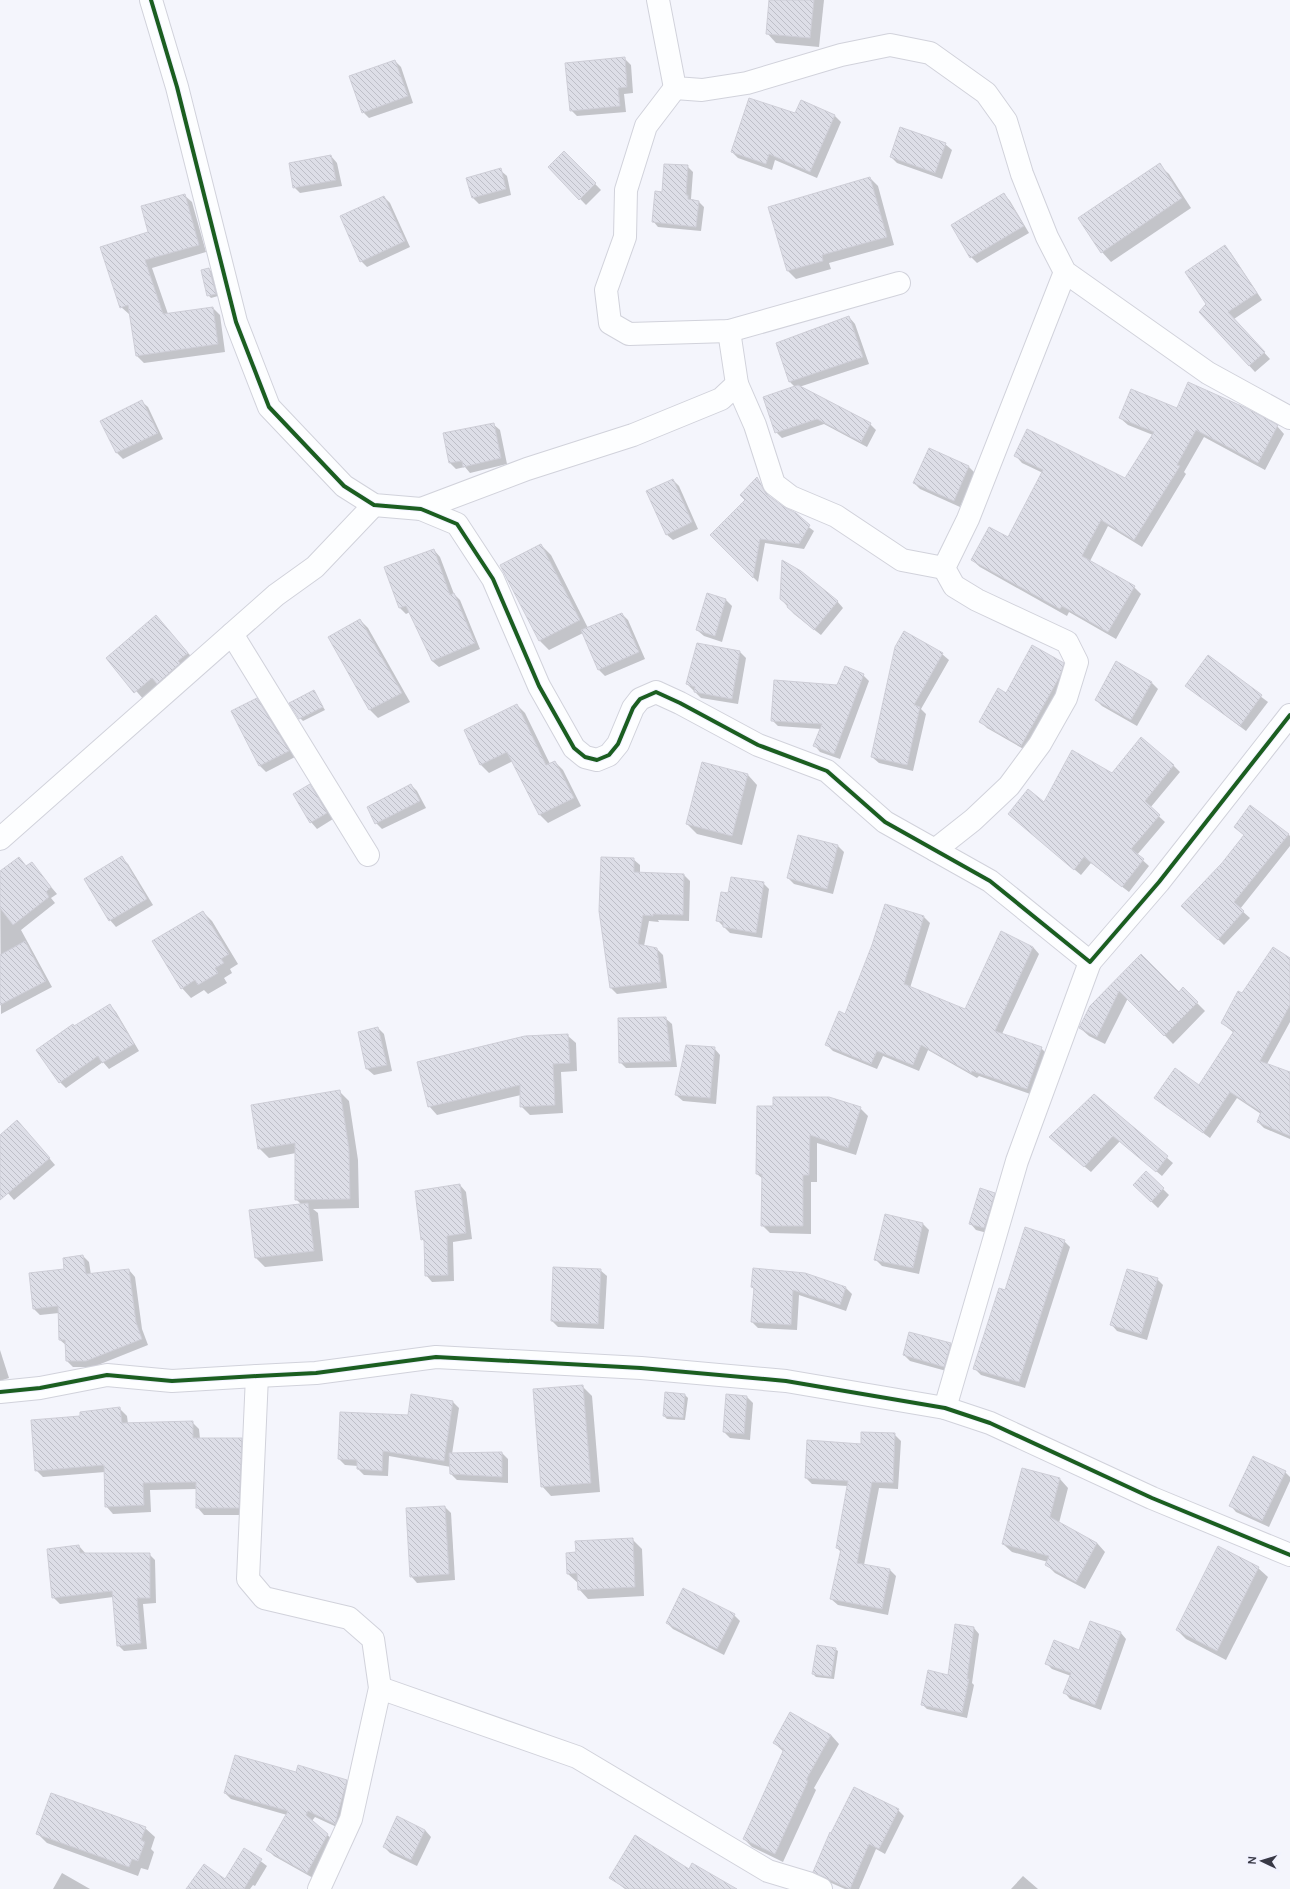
<svg xmlns="http://www.w3.org/2000/svg" width="1290" height="1889" font-family="Manrope,sans-serif">
<style>
.shadow{fill:#0003}
.building{fill:url(#building-back-hatch);stroke:#ceced7}
.lines{fill:none;stroke-linecap:round;stroke-linejoin:round}
.street-casing{stroke:#d1d2db;stroke-width:24}
.street{stroke:#fdfeff;stroke-width:22}
.cycleway-casing{stroke:#f1f2ff;stroke-width:6}
.cycleway{stroke:#1b5e20;stroke-width:4}
</style>
<defs>
<pattern id="building-back-hatch" width="6" height="6" patternUnits="userSpaceOnUse"><rect width="6" height="6" fill="#dddee7"/><path d="M-1 5l2 2M0 0l6 6M5-1l2 2" fill="none" stroke="#bebfc8"/></pattern>
</defs>
<rect width="100%" height="100%" fill="#f4f5fc"/>
<g class="shadow">
<polygon points="770,0 824,0 819,47 776,43 767,33"/>
<polygon points="624,58 631,65 633,93 624,94 626,112 577,116 571,110"/>
<polygon points="395,61 401,67 413,103 369,118 363,112"/>
<polygon points="795,115 835,116 841,122 817,178 775,160 772,170 738,158 732,152"/>
<polygon points="945,144 952,150 942,179 897,163 891,157"/>
<polygon points="564,152 601,190 586,205 549,167"/>
<polygon points="331,156 337,163 342,186 300,193 294,187"/>
<polygon points="1159,165 1169,174 1191,208 1111,262 1102,252"/>
<polygon points="687,166 693,172 691,199 698,201 704,207 701,231 658,227 653,221 663,193"/>
<polygon points="500,170 507,176 511,195 479,204 473,198 467,178"/>
<polygon points="870,178 878,186 894,245 829,263 831,269 796,279 788,271 769,207"/>
<polygon points="1004,194 1010,201 1029,233 977,263 971,257"/>
<polygon points="184,195 192,202 206,252 152,268 168,314 213,308 220,315 225,352 144,363 137,356 131,314 129,314 121,307 149,232"/>
<polygon points="384,197 390,203 410,247 367,267 361,261"/>
<polygon points="1225,246 1231,253 1262,300 1234,319 1270,359 1255,372 1200,312 1207,304"/>
<polygon points="209,269 212,272 218,296 211,298 208,295"/>
<polygon points="849,317 855,324 869,364 799,387 870,424 876,430 867,447 824,424 782,438 776,432 795,387 790,382 805,332"/>
<polygon points="141,401 148,407 163,439 123,459 117,453 101,421"/>
<polygon points="1177,409 1277,426 1284,434 1265,470 1204,437 1184,472 1186,474 1142,547 1108,526 1090,561 1134,587 1141,594 1116,639 1069,612 1067,616 980,567 972,560 1008,539 1043,473 1022,463 1015,455 1126,479 1153,435 1128,425 1120,418"/>
<polygon points="493,424 500,430 507,464 470,473 465,467 456,469 450,463 444,433"/>
<polygon points="930,449 969,467 975,473 960,507 920,489 914,483"/>
<polygon points="757,479 770,498 814,531 804,549 765,543 758,582 711,535 746,500"/>
<polygon points="673,480 679,486 698,529 673,540 666,534"/>
<polygon points="541,545 551,555 588,628 622,614 628,620 645,659 605,676 599,670 583,633 549,650 540,641 502,566"/>
<polygon points="434,550 440,557 454,594 460,600 480,649 439,667 432,661 410,612 406,614 400,608"/>
<polygon points="707,594 726,600 732,606 722,642 704,636 697,630"/>
<polygon points="781,599 837,601 843,608 821,635 794,614"/>
<polygon points="156,617 197,663 145,701 107,658"/>
<polygon points="360,620 368,628 410,702 378,718 370,710"/>
<polygon points="904,632 942,654 949,660 921,709 926,714 913,771 879,763 872,757"/>
<polygon points="740,652 746,658 738,704 701,698 687,684"/>
<polygon points="1208,657 1268,702 1246,731 1187,686"/>
<polygon points="1063,664 1069,670 1027,751 987,728 981,722"/>
<polygon points="863,675 869,681 840,759 820,752 815,746 821,729 778,726 772,720 838,686"/>
<polygon points="1151,682 1158,689 1137,726 1102,706 1096,700"/>
<polygon points="314,692 325,710 303,721 300,718"/>
<polygon points="256,699 263,705 295,757 266,772 260,766 233,711"/>
<polygon points="517,705 525,713 550,764 555,762 563,770 581,806 548,823 540,815 513,761 489,773 481,765 465,731"/>
<polygon points="703,764 748,775 757,785 742,845 697,834 687,824"/>
<polygon points="1173,765 1180,772 1150,808 1165,822 1137,855 1149,866 1129,892 1091,863 1081,875 1009,814 1045,803 1112,774"/>
<polygon points="309,785 316,791 333,819 317,829 311,822"/>
<polygon points="411,785 417,791 426,808 382,829 376,823"/>
<polygon points="1235,827 1288,834 1290,836 1290,846 1240,909 1250,918 1224,945 1189,912 1245,836"/>
<polygon points="838,846 844,852 833,894 794,884 788,878"/>
<polygon points="122,858 128,864 153,905 116,927 110,920 86,879"/>
<polygon points="633,859 640,865 640,873 684,875 690,881 689,921 658,920 659,922 649,921 644,946 657,949 663,955 667,988 617,994 611,988 600,911"/>
<polygon points="31,863 57,894 51,898 55,903 21,930 52,987 1,1014 0,873 27,867"/>
<polygon points="763,883 769,889 762,938 730,933 717,920 729,894"/>
<polygon points="885,905 924,917 930,923 910,988 965,1011 1033,947 1039,954 1002,1034 1041,1048 1047,1054 1033,1095 979,1076 977,1078 928,1050 919,1071 883,1056 877,1069 833,1051 827,1045 846,1015 873,946"/>
<polygon points="203,912 212,921 238,964 230,969 232,973 224,978 227,983 208,994 204,990 191,998 182,988"/>
<polygon points="1141,955 1179,993 1183,989 1205,1011 1173,1044 1128,998 1105,1044 1089,1036 1080,1028"/>
<polygon points="1290,959 1290,1022 1267,1064 1290,1073 1290,1139 1264,1128 1258,1122 1261,1114 1237,1098 1210,1138 1156,1098 1200,1087 1234,1033 1222,1023 1243,994"/>
<polygon points="110,1005 116,1012 139,1051 109,1069 103,1062 66,1088 60,1082 74,1027"/>
<polygon points="665,1018 672,1024 677,1067 626,1068 620,1062"/>
<polygon points="378,1028 384,1034 392,1071 374,1075 367,1069 359,1033"/>
<polygon points="567,1035 576,1043 577,1071 561,1072 563,1113 530,1115 521,1106 521,1095 437,1115 429,1106"/>
<polygon points="714,1048 720,1055 716,1104 683,1101 676,1095"/>
<polygon points="340,1092 349,1101 358,1160 359,1208 313,1209 318,1213 323,1261 265,1267 256,1258 302,1205 296,1199 296,1153 269,1158 259,1148"/>
<polygon points="1094,1095 1173,1163 1162,1176 1120,1141 1091,1172 1056,1143"/>
<polygon points="758,1107 860,1108 868,1116 856,1155 817,1143 817,1182 811,1182 811,1234 770,1233 762,1225 763,1179 757,1174"/>
<polygon points="23,1127 55,1165 14,1200 0,1184 0,1136"/>
<polygon points="1146,1172 1169,1195 1158,1208 1134,1185"/>
<polygon points="460,1185 466,1192 472,1239 453,1242 454,1281 432,1282 426,1275 425,1242 422,1239"/>
<polygon points="994,1194 1000,1200 991,1234 976,1230 970,1223"/>
<polygon points="922,1223 929,1230 919,1274 882,1266 876,1260"/>
<polygon points="1064,1241 1070,1247 1025,1388 981,1375 974,1368 1006,1291"/>
<polygon points="83,1256 89,1262 91,1275 129,1270 135,1277 142,1329 148,1345 93,1367 73,1367 67,1361 67,1346 60,1340 59,1313 40,1315 34,1309 65,1270"/>
<polygon points="600,1270 607,1276 604,1329 558,1327 552,1321"/>
<polygon points="805,1274 846,1288 852,1294 846,1311 799,1295 797,1330 758,1328 752,1322 754,1289 752,1287"/>
<polygon points="1157,1279 1163,1285 1147,1340 1117,1331 1111,1324"/>
<polygon points="950,1344 956,1350 950,1372 910,1361 904,1355"/>
<polygon points="0,1350 9,1378 0,1381"/>
<polygon points="582,1386 592,1396 600,1492 551,1496 542,1486"/>
<polygon points="685,1395 688,1398 685,1420 667,1419 664,1416"/>
<polygon points="727,1395 747,1397 753,1403 750,1440 730,1438 724,1432"/>
<polygon points="453,1402 459,1408 452,1454 502,1453 508,1459 508,1483 457,1480 451,1474 451,1467 389,1456 388,1476 364,1475 358,1469 358,1466 345,1465 339,1459 409,1416"/>
<polygon points="119,1408 127,1416 128,1424 192,1422 199,1429 200,1439 241,1439 248,1447 245,1515 204,1515 197,1507 197,1489 150,1490 151,1512 113,1514 106,1506 105,1472 43,1477 36,1470 81,1417"/>
<polygon points="894,1434 901,1441 898,1489 879,1488 864,1565 890,1570 896,1576 888,1615 838,1605 831,1599 841,1552 837,1548 848,1486 812,1484 806,1478 862,1445"/>
<polygon points="1285,1472 1290,1477 1290,1481 1269,1527 1236,1512 1230,1505"/>
<polygon points="1060,1479 1068,1488 1059,1523 1097,1543 1105,1552 1085,1589 1055,1573 1046,1564 1048,1562 1012,1552 1003,1544"/>
<polygon points="445,1507 451,1513 455,1580 417,1583 411,1576"/>
<polygon points="632,1539 642,1549 644,1596 588,1599 579,1589 578,1583 568,1574 577,1553"/>
<polygon points="79,1546 86,1554 149,1554 155,1560 156,1603 143,1604 147,1649 124,1651 118,1645 113,1597 60,1604 53,1597"/>
<polygon points="1258,1568 1268,1577 1226,1660 1186,1639 1177,1630"/>
<polygon points="734,1615 740,1621 724,1655 673,1629 667,1623"/>
<polygon points="1090,1622 1121,1633 1126,1639 1101,1710 1070,1699 1065,1693 1071,1676 1052,1669 1047,1664 1080,1651"/>
<polygon points="956,1626 974,1628 979,1634 972,1683 974,1685 967,1718 927,1709 922,1704 949,1676"/>
<polygon points="835,1649 838,1651 834,1679 816,1677 813,1674"/>
<polygon points="831,1735 839,1744 814,1788 816,1790 783,1862 752,1847 744,1839 784,1752 774,1743"/>
<polygon points="297,1773 346,1781 353,1787 341,1829 315,1817 312,1821 334,1841 313,1878 274,1856 268,1850 287,1815 231,1799 225,1793"/>
<polygon points="898,1810 904,1816 885,1854 876,1849 859,1889 845,1889 820,1878 814,1871"/>
<polygon points="145,1828 155,1837 151,1849 154,1852 148,1870 141,1868 138,1876 47,1843 38,1834"/>
<polygon points="425,1830 431,1837 417,1866 390,1853 384,1847"/>
<polygon points="245,1849 267,1866 255,1886 253,1885 250,1889 187,1889 225,1881"/>
<polygon points="689,1870 731,1889 625,1889 611,1878"/>
<polygon points="62,1873 90,1889 53,1889"/>
<polygon points="1023,1876 1038,1889 1011,1889"/>
</g>
<g class="building">
<polygon points="769,0 814,0 810,38 766,34"/>
<polygon points="625,57 627,87 618,88 620,106 570,111 565,63"/>
<polygon points="395,60 408,96 362,113 349,76"/>
<polygon points="749,98 795,113 801,100 835,115 810,172 769,154 766,164 731,152"/>
<polygon points="900,127 946,143 935,173 890,157"/>
<polygon points="564,151 596,183 579,200 548,167"/>
<polygon points="331,155 336,180 293,188 289,163"/>
<polygon points="1160,163 1182,198 1101,253 1078,218"/>
<polygon points="664,164 688,165 686,195 688,195 688,199 699,201 696,227 652,222 655,191 662,192"/>
<polygon points="501,168 506,189 472,198 466,178"/>
<polygon points="870,177 887,237 822,255 823,261 787,271 768,207"/>
<polygon points="1004,193 1024,226 970,258 951,225"/>
<polygon points="185,194 199,245 145,260 163,314 213,307 218,344 136,356 128,305 120,308 100,247 148,232 141,206"/>
<polygon points="384,196 405,241 360,262 340,216"/>
<polygon points="1225,245 1257,293 1228,312 1265,352 1249,366 1199,312 1206,304 1185,272"/>
<polygon points="209,268 216,294 207,296 201,270"/>
<polygon points="849,316 863,357 789,382 776,343"/>
<polygon points="1188,382 1246,408 1278,425 1258,463 1196,430 1177,465 1180,466 1134,540 1101,520 1082,556 1135,586 1108,632 1062,606 1060,609 971,560 989,527 1008,537 1043,470 1014,456 1027,429 1125,478 1154,432 1119,418 1131,389 1177,408"/>
<polygon points="798,385 871,423 861,442 817,419 775,433 763,397"/>
<polygon points="142,400 158,433 116,453 100,421"/>
<polygon points="494,423 501,458 463,467 462,461 449,463 443,433"/>
<polygon points="929,448 969,466 954,501 913,483"/>
<polygon points="757,477 766,494 784,507 796,513 810,525 799,544 760,539 753,578 710,535 745,500 740,495"/>
<polygon points="673,479 692,522 666,535 646,491"/>
<polygon points="541,544 580,620 539,641 500,565"/>
<polygon points="434,549 450,595 454,593 475,643 432,661 406,606 399,608 384,567"/>
<polygon points="782,560 801,571 838,601 814,630 787,607 788,605 780,599"/>
<polygon points="707,593 726,599 715,636 696,630"/>
<polygon points="622,613 639,652 598,670 581,630"/>
<polygon points="156,615 188,653 178,661 180,663 157,684 152,678 134,693 106,658"/>
<polygon points="360,619 402,693 369,710 328,637"/>
<polygon points="904,631 943,653 914,705 920,707 907,765 871,757 895,647"/>
<polygon points="697,643 740,651 732,699 694,692 695,687 686,684"/>
<polygon points="1032,645 1064,663 1060,676 1021,746 979,722 998,688 1006,693"/>
<polygon points="1208,655 1262,695 1240,726 1185,686"/>
<polygon points="1116,661 1152,682 1131,720 1095,700"/>
<polygon points="845,666 864,674 834,754 813,746 822,724 771,721 774,680 837,685"/>
<polygon points="314,690 323,707 299,719 289,703"/>
<polygon points="257,698 289,751 259,766 231,711"/>
<polygon points="517,704 546,765 555,761 574,798 539,815 507,752 480,765 464,730"/>
<polygon points="1141,737 1174,765 1145,801 1160,815 1131,849 1144,859 1122,887 1084,857 1074,870 1008,814 1028,789 1044,802 1072,750 1112,773"/>
<polygon points="702,762 748,774 732,836 686,824"/>
<polygon points="310,784 327,813 310,823 293,794"/>
<polygon points="411,784 420,801 375,824 367,807"/>
<polygon points="1250,805 1289,834 1234,902 1244,911 1218,940 1181,906 1222,863 1244,835 1234,827"/>
<polygon points="798,835 838,845 827,889 787,878"/>
<polygon points="122,856 147,899 109,921 84,879"/>
<polygon points="19,857 26,866 32,862 51,887 46,892 49,897 13,925 0,908 0,871"/>
<polygon points="601,857 634,858 634,872 684,874 683,915 653,914 653,916 643,915 638,944 657,948 661,982 610,988 599,911"/>
<polygon points="731,877 764,882 756,933 723,927 723,922 716,921 721,892 728,893"/>
<polygon points="885,904 924,916 904,984 965,1009 1001,931 1033,947 995,1031 1042,1047 1027,1089 972,1071 971,1073 921,1045 913,1065 877,1051 871,1064 825,1045 839,1011 845,1014 872,945"/>
<polygon points="203,911 229,954 221,959 224,963 215,968 218,973 198,985 195,980 181,989 152,941"/>
<polygon points="25,941 46,981 0,1005 0,955"/>
<polygon points="1273,947 1290,958 1290,1005 1260,1061 1290,1072 1290,1136 1257,1122 1261,1112 1230,1092 1203,1133 1154,1098 1175,1068 1199,1085 1234,1031 1221,1023 1238,991 1242,993"/>
<polygon points="1141,954 1179,992 1183,987 1198,1002 1164,1036 1119,991 1097,1037 1079,1028 1090,1006"/>
<polygon points="110,1004 134,1044 102,1063 98,1056 59,1083 36,1050 73,1024 74,1026"/>
<polygon points="666,1017 671,1061 619,1063 618,1018"/>
<polygon points="378,1027 387,1065 366,1069 358,1032"/>
<polygon points="568,1034 570,1063 553,1064 555,1105 520,1107 520,1085 428,1107 417,1062 525,1036"/>
<polygon points="686,1045 715,1047 710,1098 675,1095"/>
<polygon points="340,1090 349,1149 350,1199 295,1200 295,1143 258,1149 251,1105"/>
<polygon points="1094,1094 1168,1156 1156,1172 1113,1136 1084,1167 1049,1137"/>
<polygon points="773,1097 829,1097 861,1107 848,1148 810,1135 809,1175 803,1175 803,1226 761,1226 762,1174 756,1174 757,1106 773,1106"/>
<polygon points="17,1120 50,1158 0,1200 0,1135"/>
<polygon points="1146,1171 1164,1188 1151,1202 1133,1185"/>
<polygon points="460,1184 466,1233 447,1236 448,1275 425,1276 424,1239 421,1240 415,1191"/>
<polygon points="980,1188 995,1193 984,1228 969,1224"/>
<polygon points="308,1203 314,1251 255,1258 249,1210"/>
<polygon points="885,1214 923,1223 913,1268 874,1260"/>
<polygon points="1025,1227 1065,1240 1019,1382 973,1369 999,1288 1005,1290"/>
<polygon points="83,1255 86,1274 129,1269 136,1322 142,1339 86,1361 66,1361 65,1340 59,1340 58,1306 33,1309 29,1273 64,1269 63,1258"/>
<polygon points="553,1267 601,1269 598,1324 551,1321"/>
<polygon points="753,1268 805,1273 846,1287 840,1305 793,1290 791,1325 751,1322 754,1288 751,1287"/>
<polygon points="1127,1269 1158,1278 1141,1334 1110,1325"/>
<polygon points="909,1332 951,1343 944,1367 903,1355"/>
<polygon points="583,1385 591,1483 541,1487 533,1389"/>
<polygon points="665,1392 685,1394 683,1418 663,1416"/>
<polygon points="411,1394 453,1401 444,1461 383,1451 382,1471 357,1469 357,1460 338,1459 340,1412 408,1415"/>
<polygon points="726,1394 747,1396 744,1434 723,1432"/>
<polygon points="120,1407 122,1423 193,1421 193,1438 242,1438 239,1508 196,1508 196,1482 143,1483 144,1505 105,1507 104,1465 35,1471 31,1420 80,1416 80,1412"/>
<polygon points="861,1432 895,1433 893,1483 872,1482 857,1563 890,1569 882,1609 830,1599 841,1549 836,1548 848,1481 805,1478 807,1440 861,1444"/>
<polygon points="502,1452 502,1477 450,1474 449,1453"/>
<polygon points="1253,1456 1286,1471 1262,1521 1229,1506"/>
<polygon points="1022,1468 1060,1478 1050,1517 1097,1543 1076,1582 1045,1565 1049,1556 1002,1544"/>
<polygon points="445,1506 449,1574 410,1577 406,1508"/>
<polygon points="633,1538 635,1587 578,1590 577,1573 567,1574 566,1553 576,1552 575,1541"/>
<polygon points="79,1545 80,1553 150,1553 150,1598 137,1598 141,1643 117,1646 112,1591 52,1598 47,1549"/>
<polygon points="1218,1546 1259,1567 1217,1651 1176,1630"/>
<polygon points="683,1588 735,1614 717,1649 666,1623"/>
<polygon points="1090,1621 1121,1632 1095,1705 1063,1693 1071,1673 1045,1664 1054,1640 1079,1650"/>
<polygon points="955,1624 974,1627 967,1679 969,1679 962,1713 921,1705 928,1670 948,1675"/>
<polygon points="817,1645 836,1648 831,1677 812,1674"/>
<polygon points="790,1712 831,1735 806,1780 808,1781 775,1854 743,1839 784,1749 773,1743"/>
<polygon points="235,1755 296,1772 298,1765 347,1780 335,1824 308,1811 306,1815 328,1834 307,1873 266,1850 288,1811 224,1793"/>
<polygon points="854,1787 899,1809 879,1849 869,1844 850,1889 813,1872 830,1832 831,1833"/>
<polygon points="51,1793 146,1827 141,1840 145,1842 138,1861 132,1859 129,1867 36,1834"/>
<polygon points="397,1816 425,1830 411,1860 383,1847"/>
<polygon points="635,1835 689,1869 692,1863 737,1889 627,1889 609,1878"/>
<polygon points="244,1848 262,1859 244,1889 186,1889 204,1864 225,1879"/>
</g>
<g class="lines">
<g class="street-casing">
<g id="street">
<polyline points="151,0 177,87 236,322 269,407 344,486 374,505 421,509 457,524 493,579 539,686 574,748 585,757 597,760 609,755 618,744 633,708 640,699 656,692 680,703 758,745 827,771 885,822 990,881 1090,962 1159,882 1290,715"/>
<polyline points="658,0 675,88 702,90 747,83 841,55 890,45 930,53 986,93 1006,121 1022,174 1047,237 1065,272 1208,373 1290,418"/>
<polyline points="675,88 646,126 626,190 625,237 606,290 610,323 629,334 729,331 899,283"/>
<polyline points="737,384 755,425 774,484 791,497 836,516 902,560 944,568"/>
<polyline points="421,509 527,469 633,435 721,399 737,384 729,331"/>
<polyline points="232,634 368,855"/>
<polyline points="0,839 276,595 315,567 374,505"/>
<polyline points="935,850 973,820 1009,786 1040,744 1066,698 1077,662 1067,642 977,600 954,586 944,568 968,519 1065,272"/>
<polyline points="257,1376 248,1579 264,1598 349,1618 373,1639 380,1688 351,1819 319,1889"/>
<polyline points="0,1392 40,1388 107,1375 172,1381 257,1376 316,1373 436,1357 641,1368 786,1381 945,1408 990,1423 1152,1498 1290,1555"/>
<polyline points="945,1408 1017,1161 1090,962"/>
<polyline points="380,1688 577,1757 768,1871 808,1883 821,1889"/>
</g>
</g>
<use href="#street" class="street"/>
<g class="cycleway-casing">
<g id="cycleway">
<polyline points="151,0 177,87 236,322 269,407 344,486 374,505 421,509 457,524 493,579 539,686 574,748 585,757 597,760 609,755 618,744 633,708 640,699 656,692 680,703 758,745 827,771 885,822 990,881 1090,962 1159,882 1290,715"/>
<polyline points="0,1392 40,1388 107,1375 172,1381 257,1376 316,1373 436,1357 641,1368 786,1381 945,1408 990,1423 1152,1498 1290,1555"/>
</g>
</g>
<use href="#cycleway" class="cycleway"/>
</g>
<g transform="translate(1262 1861) rotate(274)" stroke="#f1f2ff" stroke-width="3" paint-order="stroke">
<path d="M0-3L7 15L0 10L-7 15Z" fill="#383945"/>
<text y="-6" font-size="11" font-weight="bold" text-anchor="middle" fill="#383945">N</text>
</g>
</svg>
